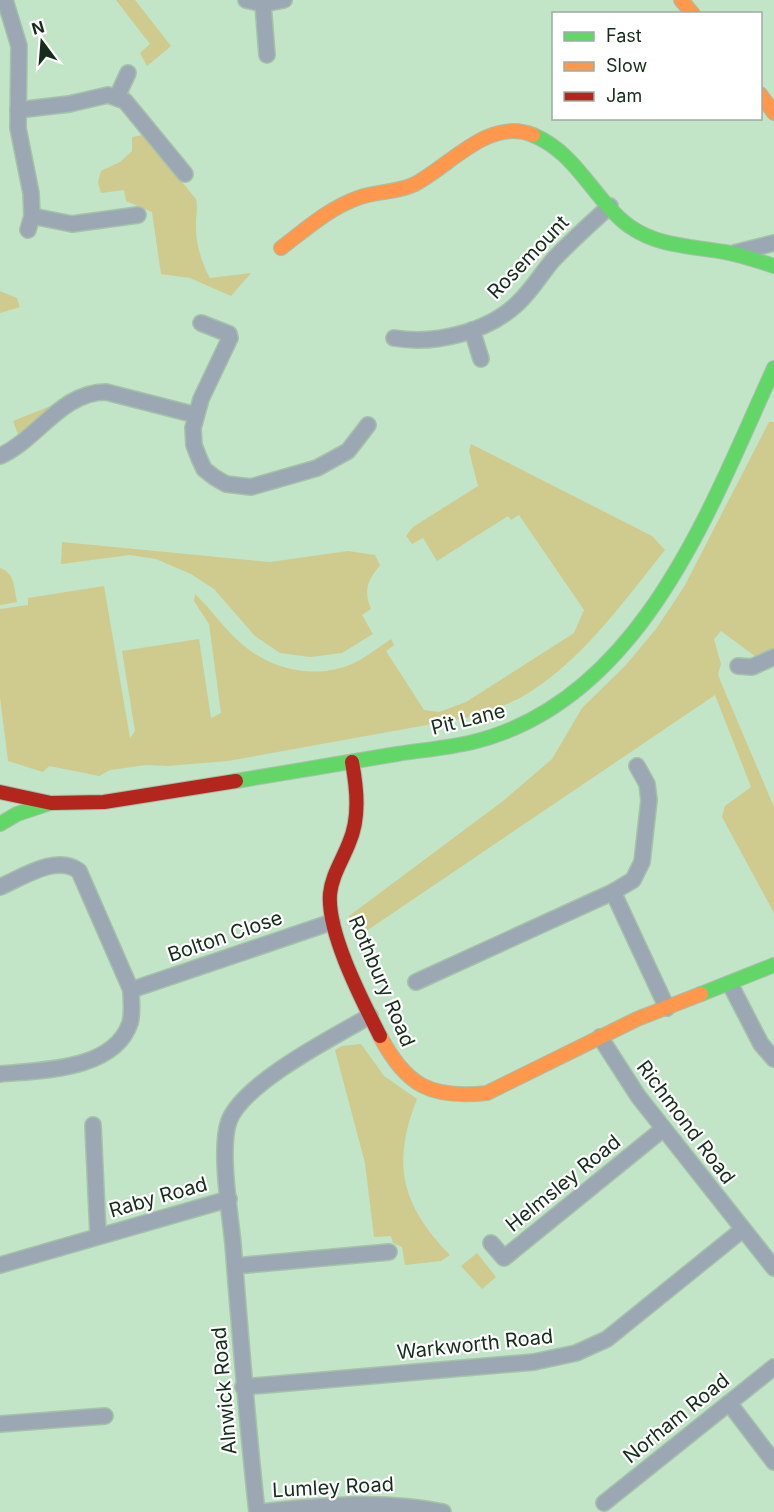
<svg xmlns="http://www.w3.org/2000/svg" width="774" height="1512" font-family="Inter,sans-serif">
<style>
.green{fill:#cfcb8e}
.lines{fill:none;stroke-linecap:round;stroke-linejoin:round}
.street-casing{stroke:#a5c1aa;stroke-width:18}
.fast-casing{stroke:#a5c1aa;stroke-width:16}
.slow-casing{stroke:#a5c1aa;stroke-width:16}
.jam-casing{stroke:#a5c1aa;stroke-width:16}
.street{stroke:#9ca7b4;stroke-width:15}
.fast{stroke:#63d668;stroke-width:14}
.slow{stroke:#ff974d;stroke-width:14}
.jam{stroke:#b3261e;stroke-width:14}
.labels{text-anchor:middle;stroke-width:4.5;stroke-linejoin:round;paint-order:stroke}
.street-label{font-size:20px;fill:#152d1a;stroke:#fff}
</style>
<rect width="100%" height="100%" fill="#c2e4c7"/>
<g class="green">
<polygon points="116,0 135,0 171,46 147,66 140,53 150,44"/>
<path d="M 143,135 L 196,199 C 198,208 196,214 196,223 C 195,241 201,262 210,278 L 251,273 L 231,296 L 190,278 L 161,274 L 152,212 L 126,201 L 124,190 L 101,193 L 98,182 L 101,171 L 120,162 L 132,151 L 132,137 Z"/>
<polygon points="0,291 17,298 20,307 0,313"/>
<polygon points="58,403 19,437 13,421"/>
<polygon points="769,422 774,422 774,649 756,657 721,631 714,639 721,664 718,674 720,680 774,807 774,913 722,817 725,806 751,787 715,695 356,938 349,916 503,801 552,759 582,708 625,666 656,629 684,587"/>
<path d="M 471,444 L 652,536 L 665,550 C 623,602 579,665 520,698 C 508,704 494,709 482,715 L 228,761 L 167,766 L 146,765 L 110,770 L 99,776 L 49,766 L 43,772 L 8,761 L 0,697 L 0,609 L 28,605 L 28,598 L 104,586 L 130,738 L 135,731 L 122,651 L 199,639 L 211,718 L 221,713 L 209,624 L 194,601 L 195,594 C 212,610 225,630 243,645 C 274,672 322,681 360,660 C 370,654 380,646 391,639 L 394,645 L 386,651 L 424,710 L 439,712 L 466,702 L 574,633 L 584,610 L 519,515 L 511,520 L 508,516 L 437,561 L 423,538 L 412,544 L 406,536 L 413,527 L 478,486 L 469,451 Z"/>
<path d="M 62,542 L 270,562 L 348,551 L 375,555 L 380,565 C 368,580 363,590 371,609 L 362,615 L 373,634 L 342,653 L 310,657 L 280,653 L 255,636 L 214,589 L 191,574 L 156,559 L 130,555 L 61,564 Z"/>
<path d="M 0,568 C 15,573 14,588 17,602 L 0,605 Z"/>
<path d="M 361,1044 L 384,1076 L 417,1099 C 391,1165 402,1205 450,1255 L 441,1261 L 405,1265 L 402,1247 L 393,1243 L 391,1236 L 374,1237 L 365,1163 L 335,1050 L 342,1046 Z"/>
<polygon points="477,1253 496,1277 482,1289 461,1266"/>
</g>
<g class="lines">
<g class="street-casing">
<g id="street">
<polyline points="5,0 19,46 18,128 31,193 32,216 28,230"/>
<polyline points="246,0 263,4 284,0"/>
<polyline points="263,4 267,55"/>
<polyline points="117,97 128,73"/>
<polyline points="18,110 69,104 108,95 125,101 185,174"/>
<polyline points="32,216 72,224 138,215"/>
<polyline points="734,253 774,243"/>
<polyline points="201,323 229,334 230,338 201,399 193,428 194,445 199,458 204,469 214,477 226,484 251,487 317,468 348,451 368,425"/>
<polyline points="472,330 481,359"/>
<path d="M 394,338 C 435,345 488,332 518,303 C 532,290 541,274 553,260 C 571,241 590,224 610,206"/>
<path d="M 0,456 C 38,439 61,392 106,392 L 196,415"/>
<polyline points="738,666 752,667 774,657"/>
<path d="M 0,887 C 23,877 57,854 79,871 L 131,990 C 131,1000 133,1013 130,1023 C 114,1071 40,1070 0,1074"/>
<polyline points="613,892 667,1008"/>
<polyline points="416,982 613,892 633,880 642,862 649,800 647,784 637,766"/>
<polyline points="730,984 761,1044 774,1059"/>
<polyline points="131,990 332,922"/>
<polyline points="600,1037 638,1096 774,1268"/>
<polyline points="93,1125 98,1235"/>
<polyline points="491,1243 504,1258 663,1129"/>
<polyline points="0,1265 229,1199"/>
<polyline points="235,1266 389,1252"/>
<polyline points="243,1387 534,1362 576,1353 607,1339 742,1230"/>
<polyline points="729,1403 774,1462"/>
<polyline points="0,1424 105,1416"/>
<polyline points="604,1503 774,1367"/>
<path d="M 257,1512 C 247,1423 240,1333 233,1244 C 230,1213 219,1148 229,1121 C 243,1083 335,1036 370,1016"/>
<path d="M 260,1512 C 321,1506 382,1499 443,1512"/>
</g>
</g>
<g class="fast-casing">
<g id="fast">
<path d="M 533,135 C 577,153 593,199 629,226 C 659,247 691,246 725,252 C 742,255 758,261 774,266"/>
<path d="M 236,781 C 290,772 343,763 397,754 C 422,750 448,748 473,742 C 641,701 710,508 774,368"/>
<polyline points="0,824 17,814 50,803"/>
<polyline points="701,994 774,965"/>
</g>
</g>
<g class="slow-casing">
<g id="slow">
<polyline points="681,0 693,14"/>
<polyline points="760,94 774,113"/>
<path d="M 281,248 C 305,230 329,208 358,198 C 376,191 397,193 415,184 C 451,165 489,117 533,135"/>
<path d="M 380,1036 C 406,1086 431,1099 487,1093 L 637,1019 L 701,994"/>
</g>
</g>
<g class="jam-casing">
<g id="jam">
<path d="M 352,762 C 357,789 360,818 349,843 C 342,861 332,875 330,894 C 327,933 362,1000 380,1036"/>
<polyline points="0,792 51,803 104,802 236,781"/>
</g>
</g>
<use href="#street" class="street"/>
<use href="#fast" class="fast"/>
<use href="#slow" class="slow"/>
<use href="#jam" class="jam"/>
</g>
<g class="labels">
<g class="street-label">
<text transform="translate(528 257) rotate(-46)" y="7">Rosemount</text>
<text transform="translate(468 719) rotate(-14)" y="7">Pit Lane</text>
<text transform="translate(225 936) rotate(-19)" y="7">Bolton Close</text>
<text transform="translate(382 981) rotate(67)" y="7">Rothbury Road</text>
<text transform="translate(686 1122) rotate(53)" y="7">Richmond Road</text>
<text transform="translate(563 1183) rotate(-39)" y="7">Helmsley Road</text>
<text transform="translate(158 1197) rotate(-16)" y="7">Raby Road</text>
<text transform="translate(475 1344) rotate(-6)" y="7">Warkworth Road</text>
<text transform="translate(224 1391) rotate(-95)" y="7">Alnwick Road</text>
<text transform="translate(676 1418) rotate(-39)" y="7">Norham Road</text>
<text transform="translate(333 1487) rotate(-3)" y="7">Lumley Road</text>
</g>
</g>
<rect x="552" y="12" width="210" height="108" fill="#ffffff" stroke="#a1aba3" stroke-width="1.5"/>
<rect x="564" y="32" width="30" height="9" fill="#63d668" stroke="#a1aba3" stroke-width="1.5"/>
<text x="606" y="42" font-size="18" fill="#152d1a">Fast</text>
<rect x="564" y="62" width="30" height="9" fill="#ff974d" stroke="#a1aba3" stroke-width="1.5"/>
<text x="606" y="72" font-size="18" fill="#152d1a">Slow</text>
<rect x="564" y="92" width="30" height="9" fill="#b3261e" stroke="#a1aba3" stroke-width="1.5"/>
<text x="606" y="102" font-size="18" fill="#152d1a">Jam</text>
<g transform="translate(42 42) rotate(344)" stroke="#ffffff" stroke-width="4.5" paint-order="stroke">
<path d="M0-4.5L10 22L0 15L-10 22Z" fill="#152d1a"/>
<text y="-9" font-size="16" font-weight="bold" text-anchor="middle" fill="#152d1a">N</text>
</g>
</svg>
